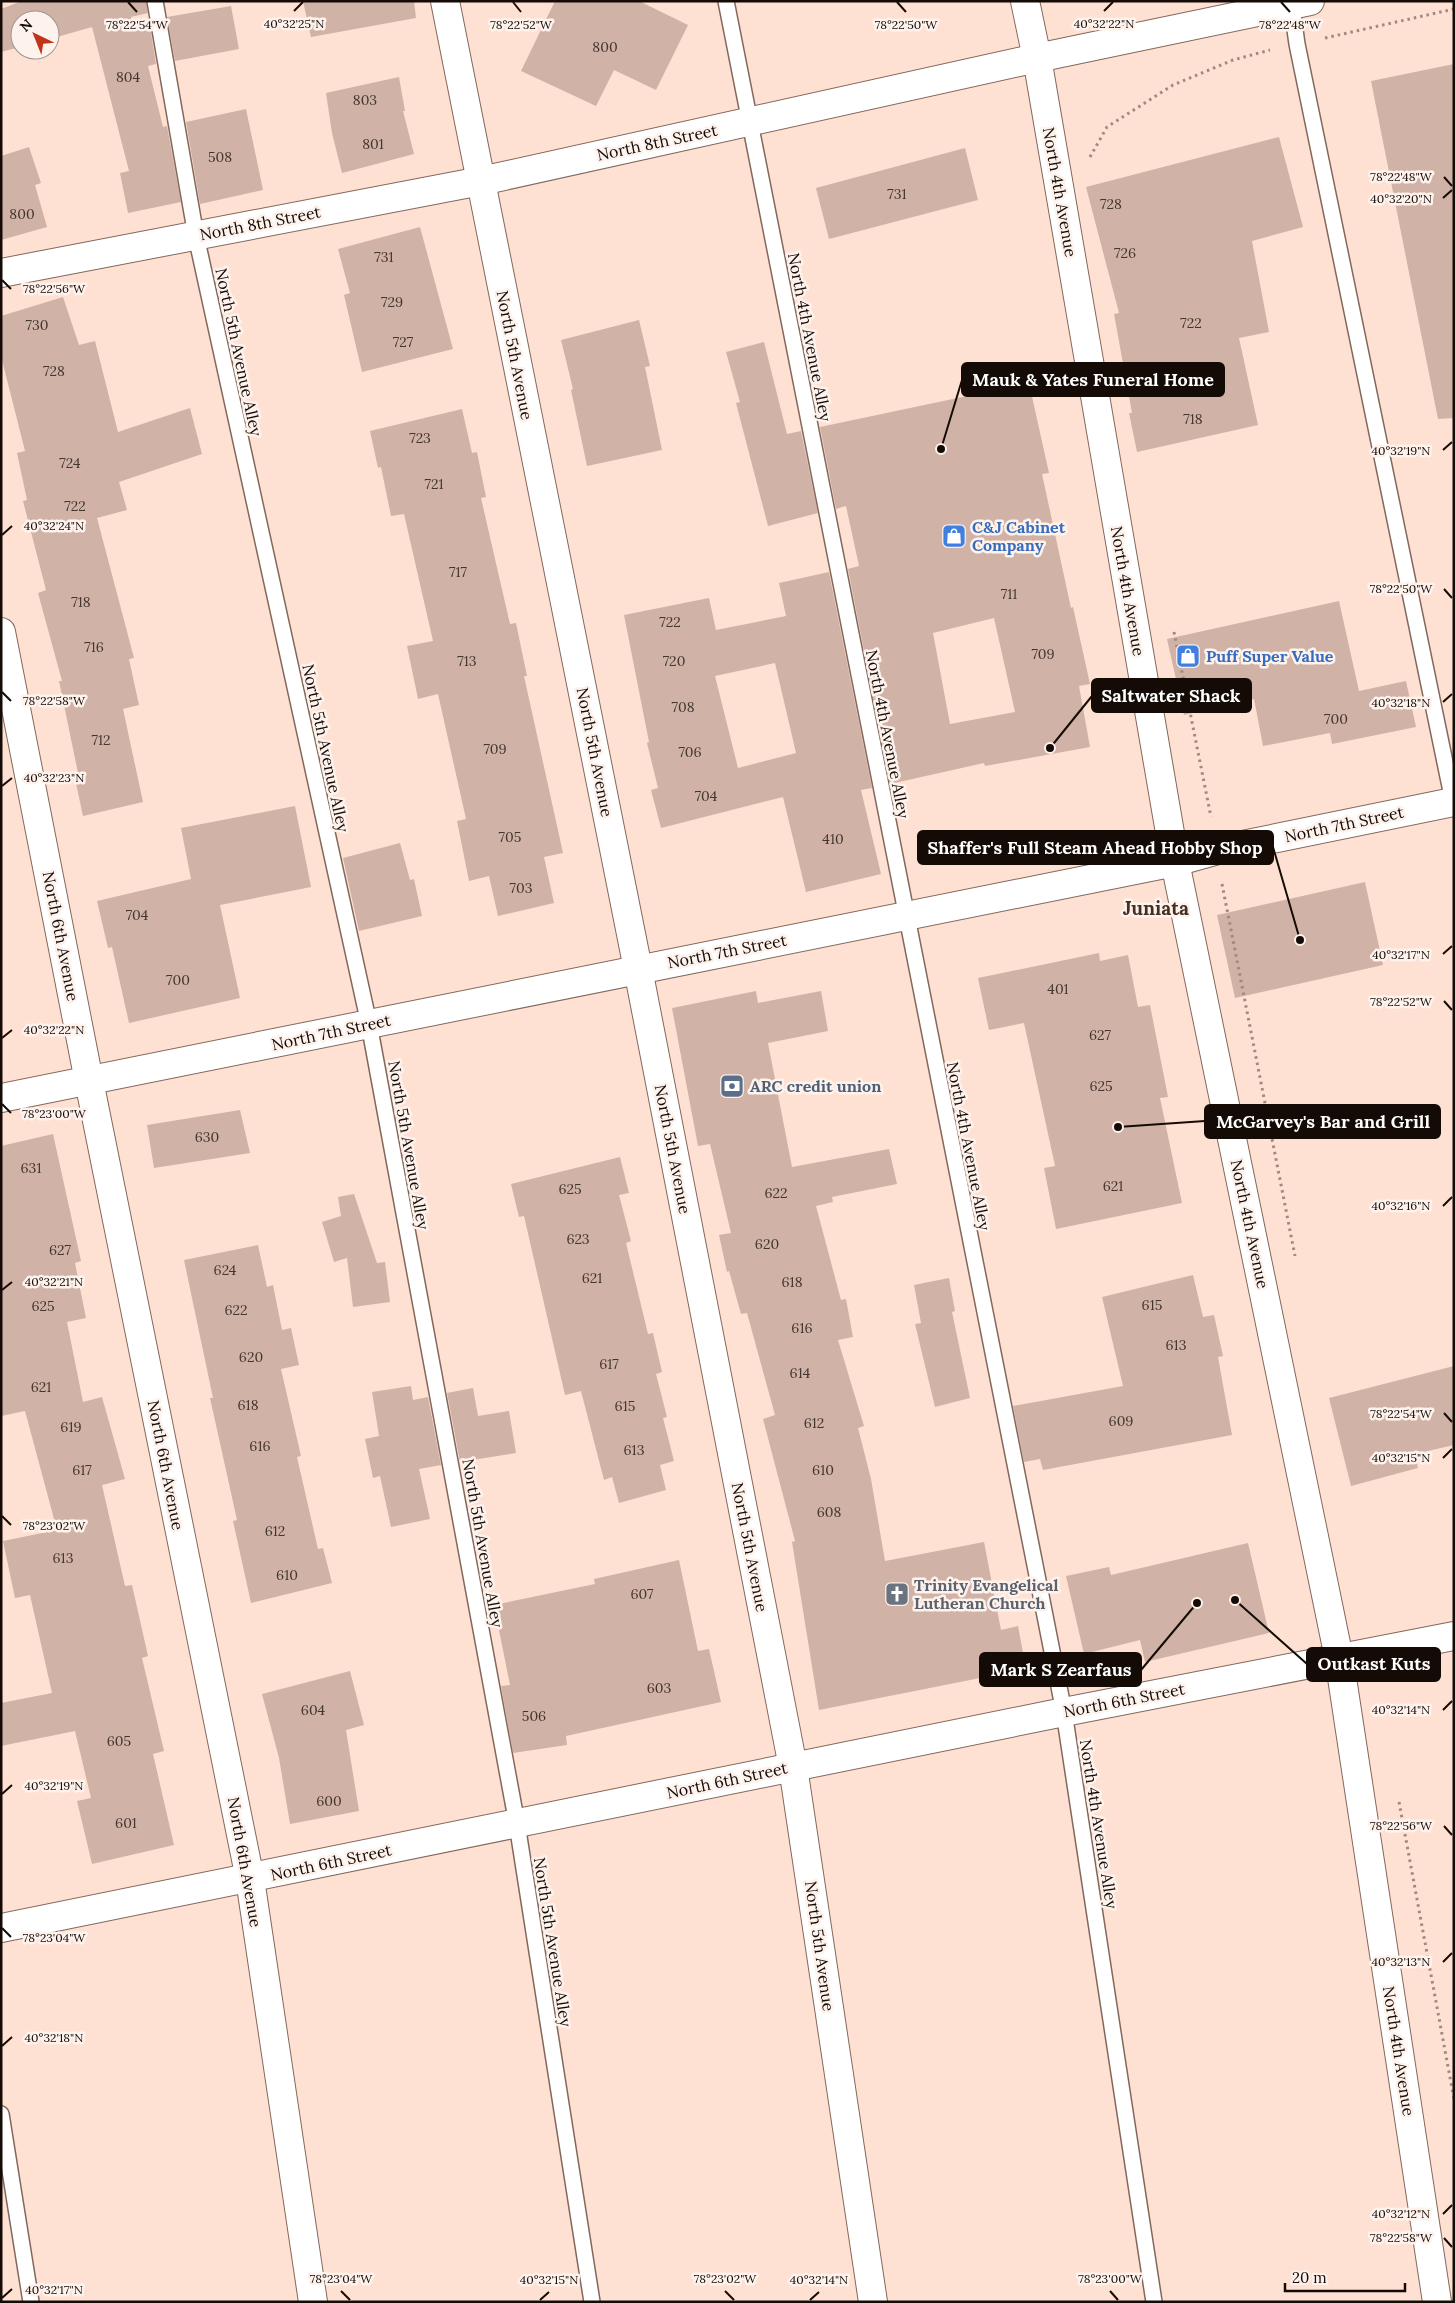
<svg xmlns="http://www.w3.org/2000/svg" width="1455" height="2303" font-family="Lora,serif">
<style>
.building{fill:#d0b3a6;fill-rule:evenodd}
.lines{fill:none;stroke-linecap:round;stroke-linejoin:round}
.lane-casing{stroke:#82685c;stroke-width:18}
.street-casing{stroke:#82685c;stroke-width:30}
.secondary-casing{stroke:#82685c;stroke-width:30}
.primary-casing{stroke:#82685c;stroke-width:30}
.path{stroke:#9f8980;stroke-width:3;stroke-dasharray:2.5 4;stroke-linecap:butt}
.lane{stroke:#fff;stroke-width:15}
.street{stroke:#fff;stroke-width:28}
.secondary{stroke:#fff;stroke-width:28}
.primary{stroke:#fff;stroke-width:28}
.ticks{fill:none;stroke:#140b07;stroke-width:2}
.labels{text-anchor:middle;stroke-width:5;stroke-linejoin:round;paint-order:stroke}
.number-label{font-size:14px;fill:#43352f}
.street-label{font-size:16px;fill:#140b07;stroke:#fef2ed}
.shop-label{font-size:16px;font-weight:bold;fill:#366cbe;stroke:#fef2ed;text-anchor:start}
.service-label{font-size:16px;font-weight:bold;fill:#4e5e75;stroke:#fef2ed;text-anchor:start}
.worship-label{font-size:16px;font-weight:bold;fill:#5b616d;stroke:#fef2ed;text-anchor:start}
.quarter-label{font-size:19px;font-weight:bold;fill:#452e24;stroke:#fef2ed}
.ticks-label{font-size:12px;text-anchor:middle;fill:#140b07;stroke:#fef2ed;stroke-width:5;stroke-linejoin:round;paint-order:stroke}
.leader{fill:none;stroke:#140b07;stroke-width:2}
.callout-dot{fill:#140b07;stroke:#fef2ed;stroke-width:2}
.callout{fill:#140b07;stroke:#140b07;stroke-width:2}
.callout-label{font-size:18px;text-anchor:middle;font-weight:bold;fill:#fff}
</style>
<rect width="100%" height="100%" fill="#ffe1d3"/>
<g class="building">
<polygon points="22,1 146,1 148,13 131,17 132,23 149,20 156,64 148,66 163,127 167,126 181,202 128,213 120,173 129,171 92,27 50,39 50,20 20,20 20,47 1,52 1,9"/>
<polygon points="303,1 414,1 416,18 311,37"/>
<polygon points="555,1 639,1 688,25 656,90 614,70 596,106 521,71"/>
<polygon points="231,6 239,49 175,61 167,17"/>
<polygon points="1454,64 1454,418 1438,419 1371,81"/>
<polygon points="399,77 405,111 403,111 414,154 342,173 332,133 326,93"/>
<polygon points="246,109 263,190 200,204 186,122"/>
<polygon points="1279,137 1303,227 1252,241 1269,332 1239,338 1258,425 1137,452 1129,413 1132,413 1114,314 1119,313 1086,187"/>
<polygon points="29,147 41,183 35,185 47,227 1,240 1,156"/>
<polygon points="965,148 978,200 829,239 816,188"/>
<polygon points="420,227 453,349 362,372 344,295 350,293 338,249"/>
<polygon points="63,297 79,345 95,341 118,432 190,408 202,454 119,482 127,510 97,518 134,658 129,659 139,705 123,709 143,802 83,816 74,774 78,773 59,681 62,681 38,593 46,590 23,501 27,500 17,453 25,451 1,356 1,316"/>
<polygon points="639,320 650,366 645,367 662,450 587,466 571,390 573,389 561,340"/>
<polygon points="764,342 787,434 801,431 818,513 768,526 736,403 740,402 726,352"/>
<path d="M 1029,383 L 1049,473 L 1042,474 L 1071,608 L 1073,607 L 1090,684 L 1079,686 L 1090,747 L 985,766 L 984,763 L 890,784 L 848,569 L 859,566 L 846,506 L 836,509 L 820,427 ZM 994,618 L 1015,712 L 950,724 L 933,633 Z"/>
<polygon points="462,409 472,453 477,452 486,497 481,498 510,624 516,623 527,676 524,676 563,853 544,857 554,903 498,916 489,876 469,881 457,821 466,819 438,694 418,699 407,646 433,641 404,514 391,516 381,467 378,468 370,431"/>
<path d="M 829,572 L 872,788 L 861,790 L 881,874 L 806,892 L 783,797 L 661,828 L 651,790 L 658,788 L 647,743 L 649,742 L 624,615 L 709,598 L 716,630 L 786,616 L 779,583 ZM 775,663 L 796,753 L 738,768 L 715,676 Z"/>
<polygon points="1339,601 1359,691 1406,681 1416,727 1332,744 1330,733 1263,746 1254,699 1184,715 1167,639"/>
<polygon points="295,806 311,887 220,905 240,998 129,1023 112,947 108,948 97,901 191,879 181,828"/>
<polygon points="400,843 410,880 414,879 422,916 359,931 343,858"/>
<polygon points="1365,882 1383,965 1235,998 1217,915"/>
<polygon points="1099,953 1100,961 1128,955 1138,1007 1150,1005 1168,1097 1160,1098 1182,1203 1056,1229 1044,1168 1055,1166 1024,1023 989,1030 978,978"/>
<polygon points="756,991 758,1003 821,991 828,1031 768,1043 792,1167 889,1149 897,1184 832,1197 833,1202 816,1206 841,1300 846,1299 853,1337 838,1340 864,1426 858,1428 871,1479 885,1561 984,1542 1001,1630 1018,1626 1026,1669 819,1710 792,1542 795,1541 763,1419 775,1415 747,1313 741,1314 729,1271 727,1272 719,1235 731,1233 710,1144 698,1146 672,1008"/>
<polygon points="240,1110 250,1153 154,1168 147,1125"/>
<polygon points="53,1134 81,1261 75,1263 86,1318 67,1322 83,1402 102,1397 125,1479 102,1485 125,1586 132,1585 148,1656 142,1658 164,1751 153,1754 174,1845 92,1864 77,1801 91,1798 75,1731 1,1746 1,1703 52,1693 30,1595 15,1598 3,1541 57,1530 25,1411 1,1416 1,1146"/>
<polygon points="620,1157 629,1193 619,1195 631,1241 626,1243 648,1334 653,1333 662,1372 656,1374 667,1417 663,1418 674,1461 660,1465 666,1490 619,1503 612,1477 604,1480 581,1391 565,1395 524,1216 519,1217 511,1184"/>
<polygon points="354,1194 377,1263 385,1262 390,1302 353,1307 347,1258 334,1262 322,1222 341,1216 338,1197"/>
<polygon points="258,1245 267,1287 273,1285 282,1330 291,1328 299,1365 281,1369 301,1456 297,1457 318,1549 323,1548 332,1583 251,1603 233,1521 237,1520 210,1398 213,1398 184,1260"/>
<polygon points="1193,1275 1203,1317 1214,1315 1223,1356 1218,1357 1232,1435 1043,1470 1040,1459 1024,1462 1013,1406 1123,1386 1102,1297"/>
<polygon points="949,1278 955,1311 952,1312 970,1398 935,1407 915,1324 921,1323 914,1285"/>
<polygon points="1454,1366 1454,1445 1415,1454 1418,1468 1351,1486 1329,1398"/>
<polygon points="411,1386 413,1400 428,1397 441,1465 419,1469 430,1519 391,1527 380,1476 373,1478 365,1439 379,1436 372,1392"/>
<polygon points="473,1388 478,1416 509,1411 516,1453 460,1462 447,1393"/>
<polygon points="1248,1543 1269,1633 1145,1662 1140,1640 1084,1654 1066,1576 1109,1567 1111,1575"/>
<polygon points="679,1560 698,1651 709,1649 721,1702 566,1736 567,1745 513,1753 501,1686 510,1685 494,1605 595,1584 594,1579"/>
<polygon points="350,1671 364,1725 346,1730 359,1811 290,1824 279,1758 262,1694"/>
</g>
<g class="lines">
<g class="lane-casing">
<g id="lane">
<polyline points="155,1 196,236 369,1024 517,1824 592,2302"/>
<polyline points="726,1 1064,1712 1154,2302"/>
<polyline points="1291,1 1297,44 1454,806"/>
<polyline points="1,2114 31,2302"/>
</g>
</g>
<g class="street-casing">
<g id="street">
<polyline points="445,1 638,969 793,1767 873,2302"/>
<polyline points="1,273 481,181 1037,58"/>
<polyline points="1,632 89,1081 250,1879 313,2302"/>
<polyline points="1,1098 1175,862 1218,850 1453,802"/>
<polyline points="1,1928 1064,1712 1454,1636"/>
</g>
</g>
<g class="secondary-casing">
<polyline id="secondary" points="1025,1 1037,58"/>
</g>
<g class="primary-casing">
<polyline id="primary" points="1310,1 1037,58 1175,862 1339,1658 1437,2302"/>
</g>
<g class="path">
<polyline points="1325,38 1454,9"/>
<polyline points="1090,157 1107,127 1173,85 1233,60 1270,50"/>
<polyline points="1174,632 1211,817"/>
<polyline points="1222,884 1295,1256"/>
<polyline points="1399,1802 1454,2099"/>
</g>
<use href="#lane" class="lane"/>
<use href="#street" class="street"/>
<use href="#secondary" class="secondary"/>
<use href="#primary" class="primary"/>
</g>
<path class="ticks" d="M 128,2 L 137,12M 513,2 L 521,12M 897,2 L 906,12M 1281,2 L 1290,12M 294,11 L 303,2M 1104,11 L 1113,2M 1444,177 L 1452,186M 1443,198 L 1452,190M 2,280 L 11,289M 1443,450 L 1452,442M 2,535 L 12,526M 1444,589 L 1452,598M 2,692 L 11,701M 1443,702 L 1452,694M 2,786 L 12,778M 1443,954 L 1452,946M 1444,1001 L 1452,1010M 2,1038 L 12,1030M 2,1104 L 11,1113M 1443,1206 L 1452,1197M 2,1290 L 12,1282M 1444,1413 L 1452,1422M 1443,1458 L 1452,1449M 2,1516 L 11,1525M 1443,1710 L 1452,1701M 2,1794 L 12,1785M 1444,1826 L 1452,1835M 2,1928 L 11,1937M 1443,1962 L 1452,1953M 2,2046 L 12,2037M 1443,2214 L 1452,2205M 1444,2238 L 1452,2247M 341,2291 L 350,2300M 725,2291 L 734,2300M 1110,2291 L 1118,2300M 2,2298 L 12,2289M 540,2300 L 549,2292M 810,2300 L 819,2292"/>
<defs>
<g id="shop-square" transform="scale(1.25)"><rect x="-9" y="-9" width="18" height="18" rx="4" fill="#3f7fe0" stroke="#fef2ed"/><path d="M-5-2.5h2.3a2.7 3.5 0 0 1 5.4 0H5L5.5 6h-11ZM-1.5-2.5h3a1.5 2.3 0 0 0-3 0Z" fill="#fff"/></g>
<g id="bank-square" transform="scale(1.25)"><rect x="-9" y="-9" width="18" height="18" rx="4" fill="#5c6f8a" stroke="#fef2ed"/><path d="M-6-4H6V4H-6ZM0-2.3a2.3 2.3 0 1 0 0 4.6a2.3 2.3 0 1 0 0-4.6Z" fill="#fff"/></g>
<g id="church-square" transform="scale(1.25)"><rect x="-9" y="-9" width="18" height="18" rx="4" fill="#6b7280" stroke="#fef2ed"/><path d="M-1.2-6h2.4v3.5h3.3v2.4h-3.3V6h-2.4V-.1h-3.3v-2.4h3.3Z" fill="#fff"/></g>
</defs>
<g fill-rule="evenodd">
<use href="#shop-square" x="954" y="536"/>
<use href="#shop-square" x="1188" y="656"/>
<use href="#bank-square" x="732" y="1086"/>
<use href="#church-square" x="897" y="1594"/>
</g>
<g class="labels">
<g class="number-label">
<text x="605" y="52">800</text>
<text x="128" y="82">804</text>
<text x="365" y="105">803</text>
<text x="373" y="149">801</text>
<text x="220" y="162">508</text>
<text x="897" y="199">731</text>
<text x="1111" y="209">728</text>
<text x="22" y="219">800</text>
<text x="1125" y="258">726</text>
<text x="384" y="262">731</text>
<text x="392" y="307">729</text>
<text x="1191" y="328">722</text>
<text x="37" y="330">730</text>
<text x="403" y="347">727</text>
<text x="54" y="376">728</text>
<text x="1193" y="424">718</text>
<text x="420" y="443">723</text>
<text x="70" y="468">724</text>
<text x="434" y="489">721</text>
<text x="75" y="511">722</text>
<text x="458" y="577">717</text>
<text x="1009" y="599">711</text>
<text x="81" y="607">718</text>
<text x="670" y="627">722</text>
<text x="94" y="652">716</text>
<text x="1043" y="659">709</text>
<text x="467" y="666">713</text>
<text x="674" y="666">720</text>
<text x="683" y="712">708</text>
<text x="1336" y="724">700</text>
<text x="101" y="745">712</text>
<text x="495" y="754">709</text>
<text x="690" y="757">706</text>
<text x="706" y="801">704</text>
<text x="510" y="842">705</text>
<text x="833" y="844">410</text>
<text x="521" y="893">703</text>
<text x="137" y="920">704</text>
<text x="178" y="985">700</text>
<text x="1058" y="994">401</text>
<text x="1100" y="1040">627</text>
<text x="1101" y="1091">625</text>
<text x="207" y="1142">630</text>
<text x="31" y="1173">631</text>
<text x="1113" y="1191">621</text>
<text x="570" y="1194">625</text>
<text x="776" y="1198">622</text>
<text x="578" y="1244">623</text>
<text x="767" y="1249">620</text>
<text x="60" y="1255">627</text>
<text x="225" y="1275">624</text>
<text x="592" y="1283">621</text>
<text x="792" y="1287">618</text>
<text x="1152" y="1310">615</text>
<text x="43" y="1311">625</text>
<text x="236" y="1315">622</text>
<text x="802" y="1333">616</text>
<text x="1176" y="1350">613</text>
<text x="251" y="1362">620</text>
<text x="609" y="1369">617</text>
<text x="800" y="1378">614</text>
<text x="41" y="1392">621</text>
<text x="248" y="1410">618</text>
<text x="625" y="1411">615</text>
<text x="1121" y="1426">609</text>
<text x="814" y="1428">612</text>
<text x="71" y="1432">619</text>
<text x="260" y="1451">616</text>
<text x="634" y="1455">613</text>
<text x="82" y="1475">617</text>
<text x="823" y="1475">610</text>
<text x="829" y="1517">608</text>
<text x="275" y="1536">612</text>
<text x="63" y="1563">613</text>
<text x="287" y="1580">610</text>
<text x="642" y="1599">607</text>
<text x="659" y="1693">603</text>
<text x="313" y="1715">604</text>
<text x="534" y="1721">506</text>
<text x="119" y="1746">605</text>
<text x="329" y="1806">600</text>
<text x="126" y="1828">601</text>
</g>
<g class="street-label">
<text transform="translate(657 142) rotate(-12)" y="6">North 8th Street</text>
<text transform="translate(1060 192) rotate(80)" y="6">North 4th Avenue</text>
<text transform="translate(260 223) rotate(-11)" y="6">North 8th Street</text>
<text transform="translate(810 337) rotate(79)" y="6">North 4th Avenue Alley</text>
<text transform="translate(239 352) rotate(78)" y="6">North 5th Avenue Alley</text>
<text transform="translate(515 355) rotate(79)" y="6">North 5th Avenue</text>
<text transform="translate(1128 591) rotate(80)" y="6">North 4th Avenue</text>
<text transform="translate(888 734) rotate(79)" y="6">North 4th Avenue Alley</text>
<text transform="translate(326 748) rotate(78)" y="6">North 5th Avenue Alley</text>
<text transform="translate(595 752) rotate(79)" y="6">North 5th Avenue</text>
<text transform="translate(1344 824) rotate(-12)" y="6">North 7th Street</text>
<text transform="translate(61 936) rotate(79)" y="6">North 6th Avenue</text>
<text transform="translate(727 951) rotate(-11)" y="6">North 7th Street</text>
<text transform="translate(331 1032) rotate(-12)" y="6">North 7th Street</text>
<text transform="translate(409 1145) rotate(80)" y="6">North 5th Avenue Alley</text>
<text transform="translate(969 1146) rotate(79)" y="6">North 4th Avenue Alley</text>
<text transform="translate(673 1149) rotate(79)" y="6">North 5th Avenue</text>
<text transform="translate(1250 1224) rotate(78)" y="6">North 4th Avenue</text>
<text transform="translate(166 1465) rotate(79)" y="6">North 6th Avenue</text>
<text transform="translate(483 1543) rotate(80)" y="6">North 5th Avenue Alley</text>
<text transform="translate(750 1547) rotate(79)" y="6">North 5th Avenue</text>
<text transform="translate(1124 1700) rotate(-11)" y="6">North 6th Street</text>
<text transform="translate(727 1780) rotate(-12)" y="6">North 6th Street</text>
<text transform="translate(1099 1824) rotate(81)" y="6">North 4th Avenue Alley</text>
<text transform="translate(245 1862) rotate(80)" y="6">North 6th Avenue</text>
<text transform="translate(331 1862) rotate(-12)" y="6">North 6th Street</text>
<text transform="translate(553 1942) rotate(81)" y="6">North 5th Avenue Alley</text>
<text transform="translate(820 1946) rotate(82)" y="6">North 5th Avenue</text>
<text transform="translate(1399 2051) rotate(81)" y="6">North 4th Avenue</text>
</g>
<g class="shop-label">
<text x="972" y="533">C&amp;J Cabinet<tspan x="972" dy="18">Company</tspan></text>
<text x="1206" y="662">Puff Super Value</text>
</g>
<g class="service-label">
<text x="750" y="1092">ARC credit union</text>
</g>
<g class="worship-label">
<text x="914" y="1591">Trinity Evangelical<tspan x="914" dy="18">Lutheran Church</tspan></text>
</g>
<g class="quarter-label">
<text x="1156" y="915">Juniata</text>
</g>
</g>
<g class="ticks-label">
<text x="294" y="28">40°32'25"N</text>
<text x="1104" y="28">40°32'22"N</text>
<text x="137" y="29">78°22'54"W</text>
<text x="906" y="29">78°22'50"W</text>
<text x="521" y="29">78°22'52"W</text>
<text x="1290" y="29">78°22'48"W</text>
<text x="1401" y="181">78°22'48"W</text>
<text x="1401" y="203">40°32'20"N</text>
<text x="54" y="293">78°22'56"W</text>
<text x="1401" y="455">40°32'19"N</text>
<text x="54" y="530">40°32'24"N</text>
<text x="1401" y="593">78°22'50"W</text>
<text x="54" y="705">78°22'58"W</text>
<text x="1401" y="707">40°32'18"N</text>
<text x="54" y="782">40°32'23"N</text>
<text x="1401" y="959">40°32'17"N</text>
<text x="1401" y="1006">78°22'52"W</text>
<text x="54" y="1034">40°32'22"N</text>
<text x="54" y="1118">78°23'00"W</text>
<text x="1401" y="1210">40°32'16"N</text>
<text x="54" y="1286">40°32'21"N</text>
<text x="1401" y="1418">78°22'54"W</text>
<text x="1401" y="1462">40°32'15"N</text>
<text x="54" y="1530">78°23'02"W</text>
<text x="1401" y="1714">40°32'14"N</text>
<text x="54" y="1790">40°32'19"N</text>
<text x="1401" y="1830">78°22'56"W</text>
<text x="54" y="1942">78°23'04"W</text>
<text x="1401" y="1966">40°32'13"N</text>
<text x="54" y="2042">40°32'18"N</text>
<text x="1401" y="2218">40°32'12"N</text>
<text x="1401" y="2242">78°22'58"W</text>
<text x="341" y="2283">78°23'04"W</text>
<text x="725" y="2283">78°23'02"W</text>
<text x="1110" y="2283">78°23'00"W</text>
<text x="549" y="2284">40°32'15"N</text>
<text x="819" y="2284">40°32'14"N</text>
<text x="54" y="2294">40°32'17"N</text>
</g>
<path class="leader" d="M941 449L962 380M1050 748L1092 696M1300 940L1273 847M1118 1127L1205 1121M1235 1600L1307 1664M1197 1603L1141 1670"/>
<g class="callout-dot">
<circle cx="941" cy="449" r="5"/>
<circle cx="1050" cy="748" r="5"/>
<circle cx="1300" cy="940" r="5"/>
<circle cx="1118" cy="1127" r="5"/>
<circle cx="1235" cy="1600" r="5"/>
<circle cx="1197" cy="1603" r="5"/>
</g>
<g class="callout">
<rect x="962" y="363" width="262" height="33" rx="5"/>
<rect x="1092" y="679" width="159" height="33" rx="5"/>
<rect x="918" y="831" width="355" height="33" rx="5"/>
<rect x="1205" y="1105" width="235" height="33" rx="5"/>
<rect x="1307" y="1648" width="133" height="33" rx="5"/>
<rect x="980" y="1653" width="161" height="33" rx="5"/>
</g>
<g class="callout-label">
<text x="1093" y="386">Mauk &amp; Yates Funeral Home</text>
<text x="1171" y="702">Saltwater Shack</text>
<text x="1095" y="854">Shaffer's Full Steam Ahead Hobby Shop</text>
<text x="1323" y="1128">McGarvey's Bar and Grill</text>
<text x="1374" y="1670">Outkast Kuts</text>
<text x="1061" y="1676">Mark S Zearfaus</text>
</g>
<rect width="1455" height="2303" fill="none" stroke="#140b07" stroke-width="5"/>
<g transform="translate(35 35) rotate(317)"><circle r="24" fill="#fef2ed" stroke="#a09691"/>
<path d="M0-4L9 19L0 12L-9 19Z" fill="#c0351a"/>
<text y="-8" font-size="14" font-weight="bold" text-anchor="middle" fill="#140b07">N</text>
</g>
<path d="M1285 2283v8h120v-8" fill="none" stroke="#140b07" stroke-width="2.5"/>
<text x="1292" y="2283" font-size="15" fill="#140b07" stroke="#fef2ed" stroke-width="4" paint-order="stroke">20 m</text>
</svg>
